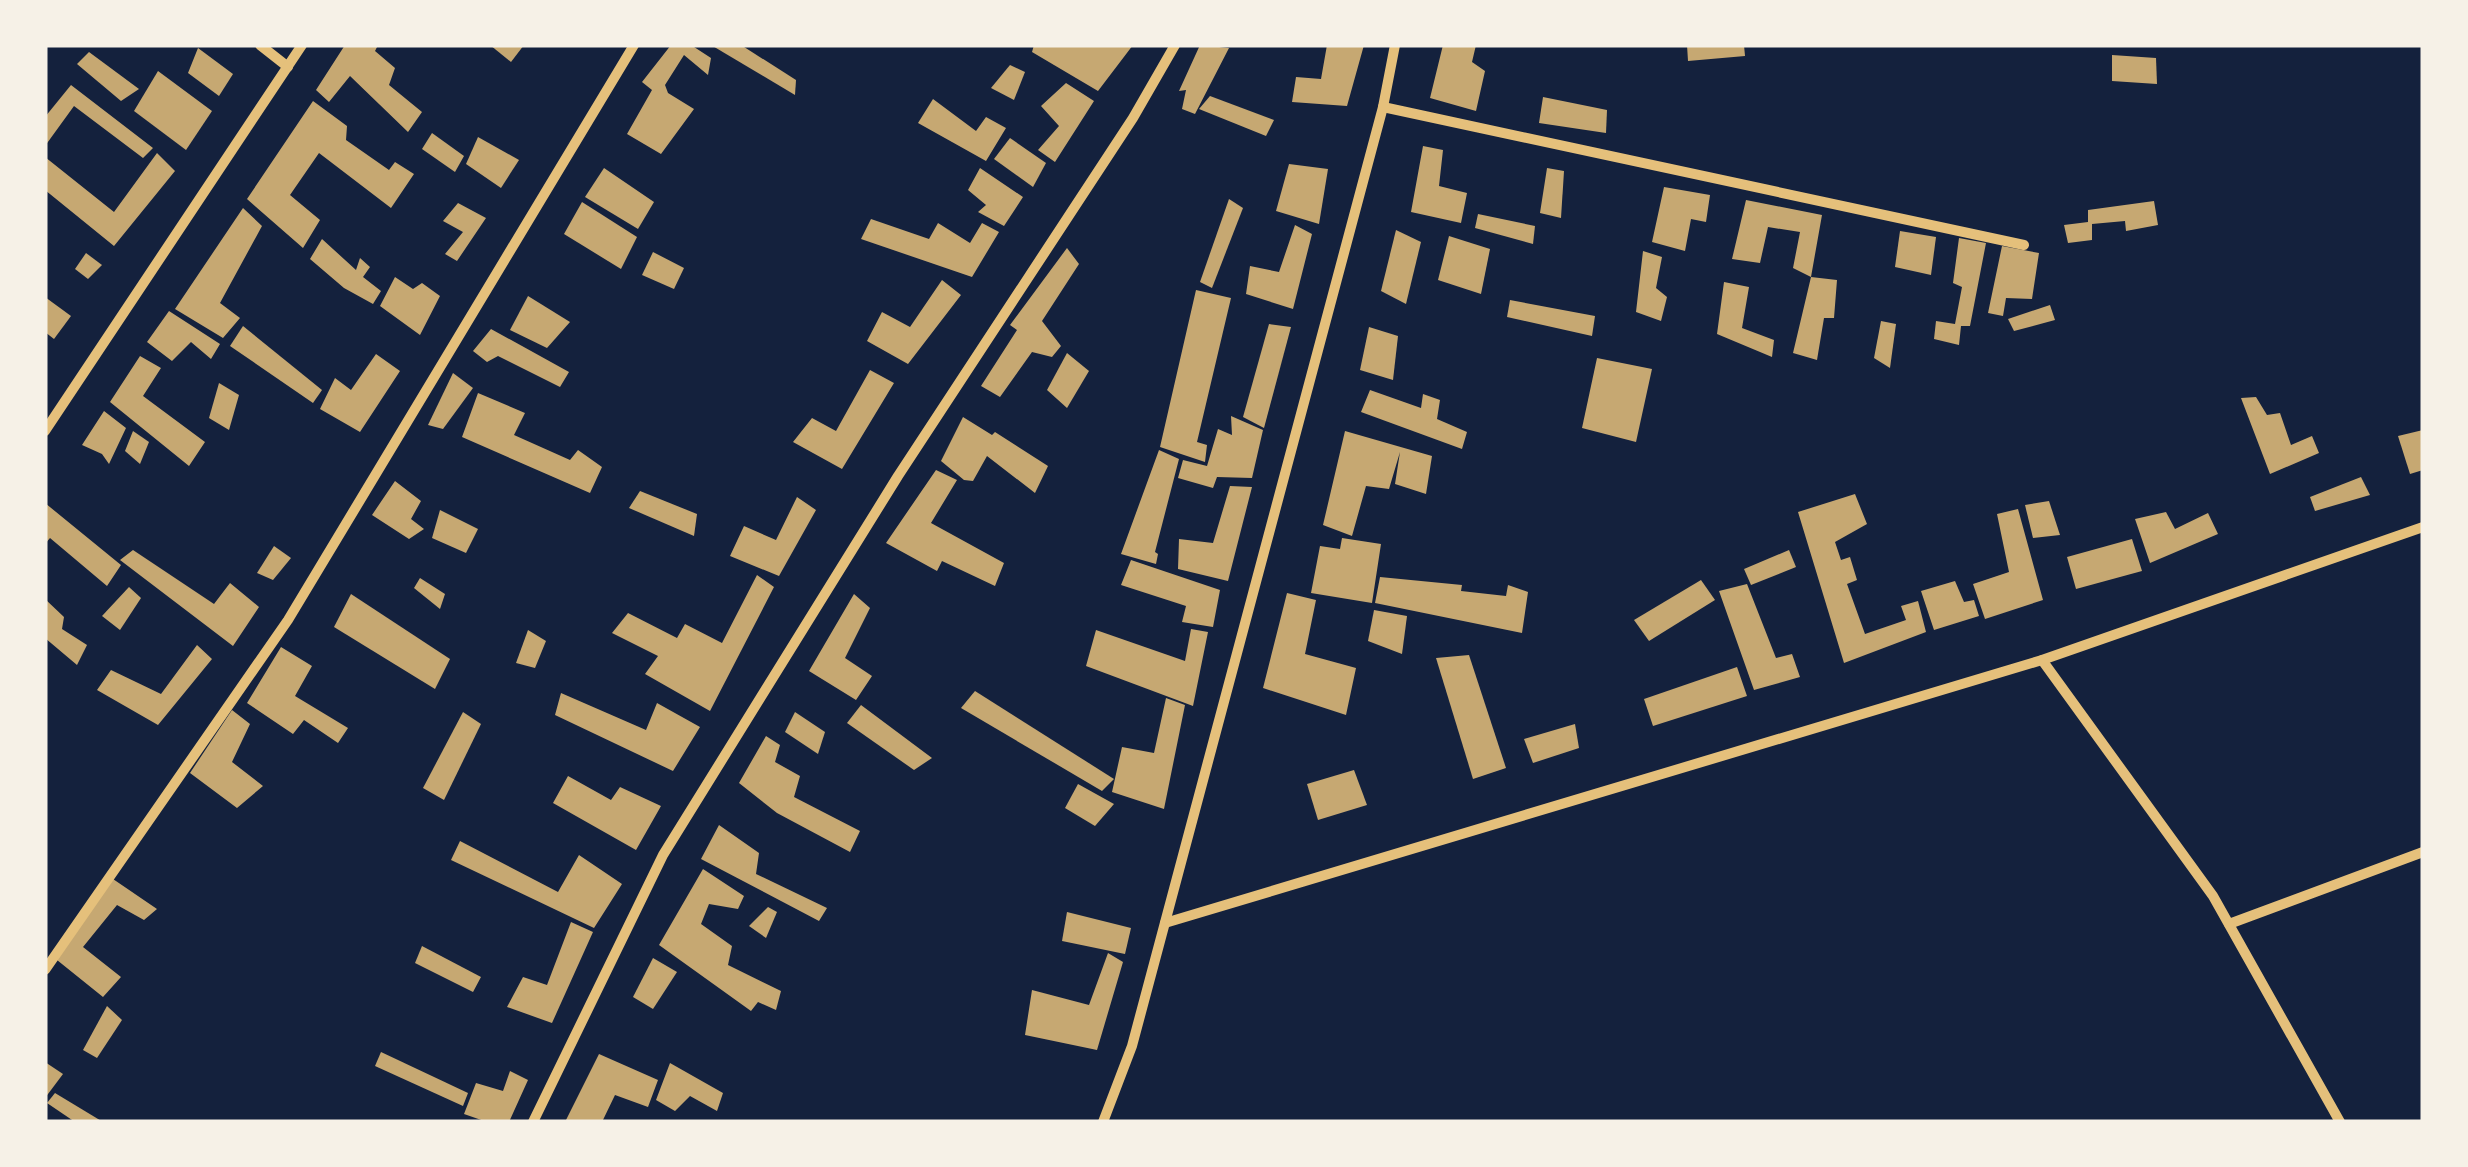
<svg xmlns="http://www.w3.org/2000/svg" width="2468" height="1167" font-family="'Nunito Sans',sans-serif">
<style>
.building{fill:#c6a872}
.lines{fill:none;stroke-linecap:round;stroke-linejoin:round}
.minor{stroke:#e5c07b;stroke-width:10}
</style>
<rect width="100%" height="100%" fill="#14213d"/>
<g class="building">
<polygon points="345,45 378,45 375,51 395,68 389,85 422,112 408,132 350,76 329,102 316,90"/>
<polygon points="490,45 524,45 511,62"/>
<polygon points="671,45 691,45 711,58 708,75 684,55 665,85 668,93 694,109 661,154 627,134 652,90 642,82"/>
<polygon points="711,45 741,45 796,80 795,95"/>
<polygon points="1034,45 1072,47 1133,45 1098,91 1032,52"/>
<polygon points="1200,45 1229,48 1195,114 1182,109 1186,90 1179,91"/>
<polygon points="1327,45 1364,45 1347,106 1292,102 1296,77 1321,79"/>
<polygon points="1443,45 1476,45 1472,62 1485,71 1476,111 1430,98"/>
<polygon points="1687,45 1744,45 1745,56 1688,61"/>
<polygon points="198,48 233,74 219,96 188,73"/>
<polygon points="89,52 139,89 121,101 77,64"/>
<polygon points="2112,55 2156,58 2157,84 2112,81"/>
<polygon points="1010,65 1025,72 1014,100 991,88"/>
<polygon points="158,71 212,111 186,150 134,111"/>
<polygon points="1066,83 1094,101 1055,162 1038,150 1059,126 1041,106"/>
<polygon points="71,85 153,148 143,158 74,106 45,146 45,117"/>
<polygon points="1210,96 1274,120 1266,136 1199,109"/>
<polygon points="1543,97 1607,110 1606,133 1539,123"/>
<polygon points="933,99 976,131 986,117 1006,128 986,161 918,123"/>
<polygon points="313,101 347,126 346,140 389,170 395,162 414,174 391,208 319,153 290,195 320,220 303,248 247,199"/>
<polygon points="432,133 464,156 455,172 422,149"/>
<polygon points="478,137 519,160 501,188 466,164"/>
<polygon points="1010,138 1046,163 1033,187 994,159"/>
<polygon points="1423,146 1443,150 1439,186 1467,193 1461,223 1411,212"/>
<polygon points="157,153 175,171 114,246 45,190 45,157 114,212"/>
<polygon points="1289,164 1328,169 1319,224 1276,211"/>
<polygon points="604,168 654,202 638,229 585,197"/>
<polygon points="980,168 1023,197 1004,226 978,212 986,205 968,190"/>
<polygon points="1547,168 1564,171 1561,218 1540,213"/>
<polygon points="1664,187 1710,195 1706,222 1691,219 1685,251 1652,242"/>
<polygon points="1229,199 1243,208 1212,288 1200,282"/>
<polygon points="1746,200 1822,215 1811,277 1793,268 1800,232 1768,227 1760,263 1732,259"/>
<polygon points="2154,201 2158,225 2126,231 2125,221 2092,224 2092,240 2068,243 2064,225 2088,222 2088,210"/>
<polygon points="582,202 637,237 621,269 564,234"/>
<polygon points="458,203 486,218 457,261 445,254 463,232 443,221"/>
<polygon points="243,208 262,226 220,303 240,318 223,338 175,309"/>
<polygon points="1478,214 1535,226 1533,244 1475,228"/>
<polygon points="871,219 929,239 938,223 970,243 982,223 999,232 972,277 861,239"/>
<polygon points="1295,225 1312,234 1293,309 1246,294 1250,266 1279,272"/>
<polygon points="1396,230 1421,242 1406,304 1381,291"/>
<polygon points="1900,231 1936,237 1931,275 1895,267"/>
<polygon points="1449,236 1490,249 1481,294 1438,280"/>
<polygon points="1959,238 1986,243 1970,326 1961,326 1959,345 1934,339 1936,321 1955,324 1962,287 1953,283"/>
<polygon points="322,239 356,270 360,258 370,267 363,277 381,291 373,304 344,288 310,259"/>
<polygon points="2002,246 2039,253 2032,299 2006,298 2003,316 1988,313"/>
<polygon points="1067,248 1079,264 1042,321 1061,346 1052,357 1032,352 1000,397 981,386 1017,330 1010,325"/>
<polygon points="1643,251 1662,257 1656,288 1667,297 1661,321 1636,312"/>
<polygon points="653,252 684,268 674,289 642,275"/>
<polygon points="86,253 102,265 88,279 75,269"/>
<polygon points="395,277 413,289 422,283 440,296 420,335 380,306"/>
<polygon points="1811,277 1837,280 1834,318 1824,318 1817,360 1793,353"/>
<polygon points="942,280 961,295 908,364 867,341 882,312 910,327"/>
<polygon points="1724,282 1749,287 1742,328 1774,340 1772,357 1717,334"/>
<polygon points="1196,290 1231,298 1197,442 1207,445 1205,462 1160,447"/>
<polygon points="528,296 570,322 547,348 510,330"/>
<polygon points="45,297 71,316 54,339 45,332"/>
<polygon points="1510,300 1595,316 1592,336 1507,317"/>
<polygon points="2050,305 2055,320 2014,331 2008,319"/>
<polygon points="169,311 220,344 211,359 191,342 172,361 147,342"/>
<polygon points="1881,321 1896,324 1890,368 1874,358"/>
<polygon points="1269,324 1291,327 1264,428 1243,417"/>
<polygon points="243,326 322,390 313,403 230,346"/>
<polygon points="1369,327 1398,336 1393,380 1360,370"/>
<polygon points="491,329 569,372 560,387 498,356 487,362 473,351"/>
<polygon points="1067,353 1089,371 1067,408 1047,390"/>
<polygon points="376,354 400,371 360,432 320,409 335,378 351,390"/>
<polygon points="140,356 161,368 143,396 205,442 189,466 110,402"/>
<polygon points="1597,358 1652,369 1636,442 1582,428"/>
<polygon points="870,370 894,383 842,469 793,442 812,418 836,431"/>
<polygon points="453,373 473,388 443,429 428,425"/>
<polygon points="219,383 239,395 229,430 209,418"/>
<polygon points="1370,390 1421,408 1423,394 1440,400 1437,419 1467,432 1462,449 1361,412"/>
<polygon points="478,393 525,413 514,435 570,460 578,450 602,467 590,493 462,437"/>
<polygon points="2256,397 2267,415 2280,413 2291,445 2312,436 2319,453 2270,474 2241,398"/>
<polygon points="104,411 126,428 109,464 102,454 82,445"/>
<polygon points="1231,416 1263,430 1252,478 1217,477 1213,488 1178,478 1183,460 1207,466 1218,429 1232,435"/>
<polygon points="963,417 992,435 995,432 1048,466 1035,493 987,456 973,481 964,480 941,461"/>
<polygon points="2423,430 2423,470 2410,474 2398,436"/>
<polygon points="133,431 149,442 140,464 125,451"/>
<polygon points="1345,431 1432,456 1426,494 1395,484 1400,452 1389,489 1366,486 1352,536 1323,525"/>
<polygon points="1159,450 1179,459 1155,552 1158,554 1156,564 1121,554"/>
<polygon points="936,470 957,480 931,523 1004,563 995,586 942,561 937,571 886,543"/>
<polygon points="2361,477 2370,495 2315,511 2310,497"/>
<polygon points="395,481 421,501 411,519 424,529 409,539 372,515"/>
<polygon points="1230,486 1252,487 1228,581 1178,569 1179,539 1213,543"/>
<polygon points="640,491 697,514 694,536 629,508"/>
<polygon points="1855,494 1867,524 1835,542 1841,560 1850,557 1857,580 1847,584 1865,634 1906,620 1901,606 1918,601 1926,632 1844,663 1798,512"/>
<polygon points="797,497 816,510 779,576 730,556 744,526 776,540"/>
<polygon points="2049,501 2060,535 2033,538 2025,505"/>
<polygon points="45,503 121,565 107,586 50,538 45,544"/>
<polygon points="2018,509 2043,600 1985,619 1973,584 2009,572 1997,514"/>
<polygon points="440,510 478,529 466,553 432,538"/>
<polygon points="2166,512 2175,529 2208,513 2218,534 2150,563 2135,519"/>
<polygon points="1342,538 1381,544 1372,603 1311,593 1320,546 1340,549"/>
<polygon points="2132,539 2142,571 2076,589 2067,557"/>
<polygon points="274,546 291,558 273,580 257,573"/>
<polygon points="133,550 214,604 230,583 259,607 233,646 120,560"/>
<polygon points="1789,550 1796,567 1751,585 1744,569"/>
<polygon points="1131,560 1220,590 1213,627 1182,622 1186,606 1121,585"/>
<polygon points="757,575 774,587 710,711 645,674 658,656 612,633 628,613 677,638 685,624 722,643"/>
<polygon points="1380,577 1462,585 1461,591 1506,596 1508,585 1528,592 1522,633 1375,603"/>
<polygon points="420,578 445,594 440,609 414,588"/>
<polygon points="1701,580 1715,600 1649,641 1634,620"/>
<polygon points="1955,581 1964,602 1974,600 1979,616 1934,630 1921,591"/>
<polygon points="1747,584 1776,658 1792,654 1800,677 1754,690 1719,591"/>
<polygon points="129,587 141,598 120,630 102,616"/>
<polygon points="1287,593 1316,600 1305,654 1356,668 1346,715 1263,688"/>
<polygon points="351,594 450,659 435,689 334,627"/>
<polygon points="854,594 870,608 845,658 872,676 856,700 809,671"/>
<polygon points="45,599 64,617 62,629 87,645 77,665 45,638"/>
<polygon points="1374,610 1407,616 1402,654 1368,641"/>
<polygon points="1191,629 1208,632 1193,706 1086,666 1096,630 1185,661"/>
<polygon points="528,630 546,641 535,668 516,663"/>
<polygon points="197,645 212,659 158,725 97,690 111,670 161,694"/>
<polygon points="281,647 312,666 295,696 348,728 338,743 304,720 293,734 247,703"/>
<polygon points="1469,655 1506,768 1473,779 1436,658"/>
<polygon points="1737,667 1747,696 1653,726 1644,699"/>
<polygon points="975,691 1114,779 1102,791 961,708"/>
<polygon points="561,693 646,730 657,703 700,727 673,771 555,715"/>
<polygon points="1166,698 1185,705 1164,809 1112,792 1122,747 1154,753"/>
<polygon points="861,705 932,758 914,770 847,723"/>
<polygon points="232,710 250,724 232,762 263,786 237,808 190,773"/>
<polygon points="463,712 481,724 444,800 423,788"/>
<polygon points="795,712 825,732 818,754 785,732"/>
<polygon points="1575,724 1579,748 1533,763 1524,739"/>
<polygon points="766,736 780,745 775,762 800,776 794,797 860,831 850,852 777,813 739,783"/>
<polygon points="1354,770 1367,805 1318,820 1307,784"/>
<polygon points="568,776 611,800 620,787 661,806 636,850 553,803"/>
<polygon points="1078,784 1114,804 1095,826 1065,808"/>
<polygon points="719,825 759,853 756,874 827,908 819,921 701,859"/>
<polygon points="460,841 558,892 579,855 622,884 594,928 451,860"/>
<polygon points="703,869 744,896 738,909 709,904 701,924 732,946 728,965 781,991 776,1010 758,1002 751,1011 659,945"/>
<polygon points="113,879 157,909 144,920 117,905 83,947 121,977 103,997 57,960"/>
<polygon points="768,907 777,912 766,938 749,926"/>
<polygon points="1067,912 1131,928 1125,954 1062,941"/>
<polygon points="571,922 593,932 552,1023 507,1007 523,977 547,985"/>
<polygon points="422,946 481,977 473,992 415,963"/>
<polygon points="1108,953 1123,962 1097,1050 1025,1035 1032,990 1089,1005"/>
<polygon points="653,958 677,972 653,1009 633,997"/>
<polygon points="107,1006 122,1020 97,1058 83,1050"/>
<polygon points="381,1052 468,1093 463,1106 375,1066"/>
<polygon points="599,1054 658,1080 648,1107 615,1095 602,1122 565,1122"/>
<polygon points="45,1062 63,1074 45,1098"/>
<polygon points="670,1063 723,1093 717,1111 690,1096 675,1111 656,1100"/>
<polygon points="510,1071 528,1080 509,1122 487,1122 464,1114 476,1083 503,1091"/>
<polygon points="55,1093 103,1122 75,1122 47,1103"/>
</g>
<g class="lines">
<g class="minor">
<polyline points="260,45 288,67"/>
<polyline points="1383,107 2024,245"/>
<polyline points="45,431 302,45"/>
<polyline points="2042,660 2213,896 2340,1122"/>
<polyline points="1165,923 2042,660 2423,527"/>
<polyline points="2229,924 2423,852"/>
<polyline points="45,970 288,620 634,45"/>
<polyline points="533,1122 663,855 898,476 1133,118 1175,45"/>
<polyline points="1103,1122 1132,1046 1383,107 1395,45"/>
</g>
</g>
<rect width="2468" height="1167" fill="none" stroke="#f6f1e7" stroke-width="95"/>
</svg>
